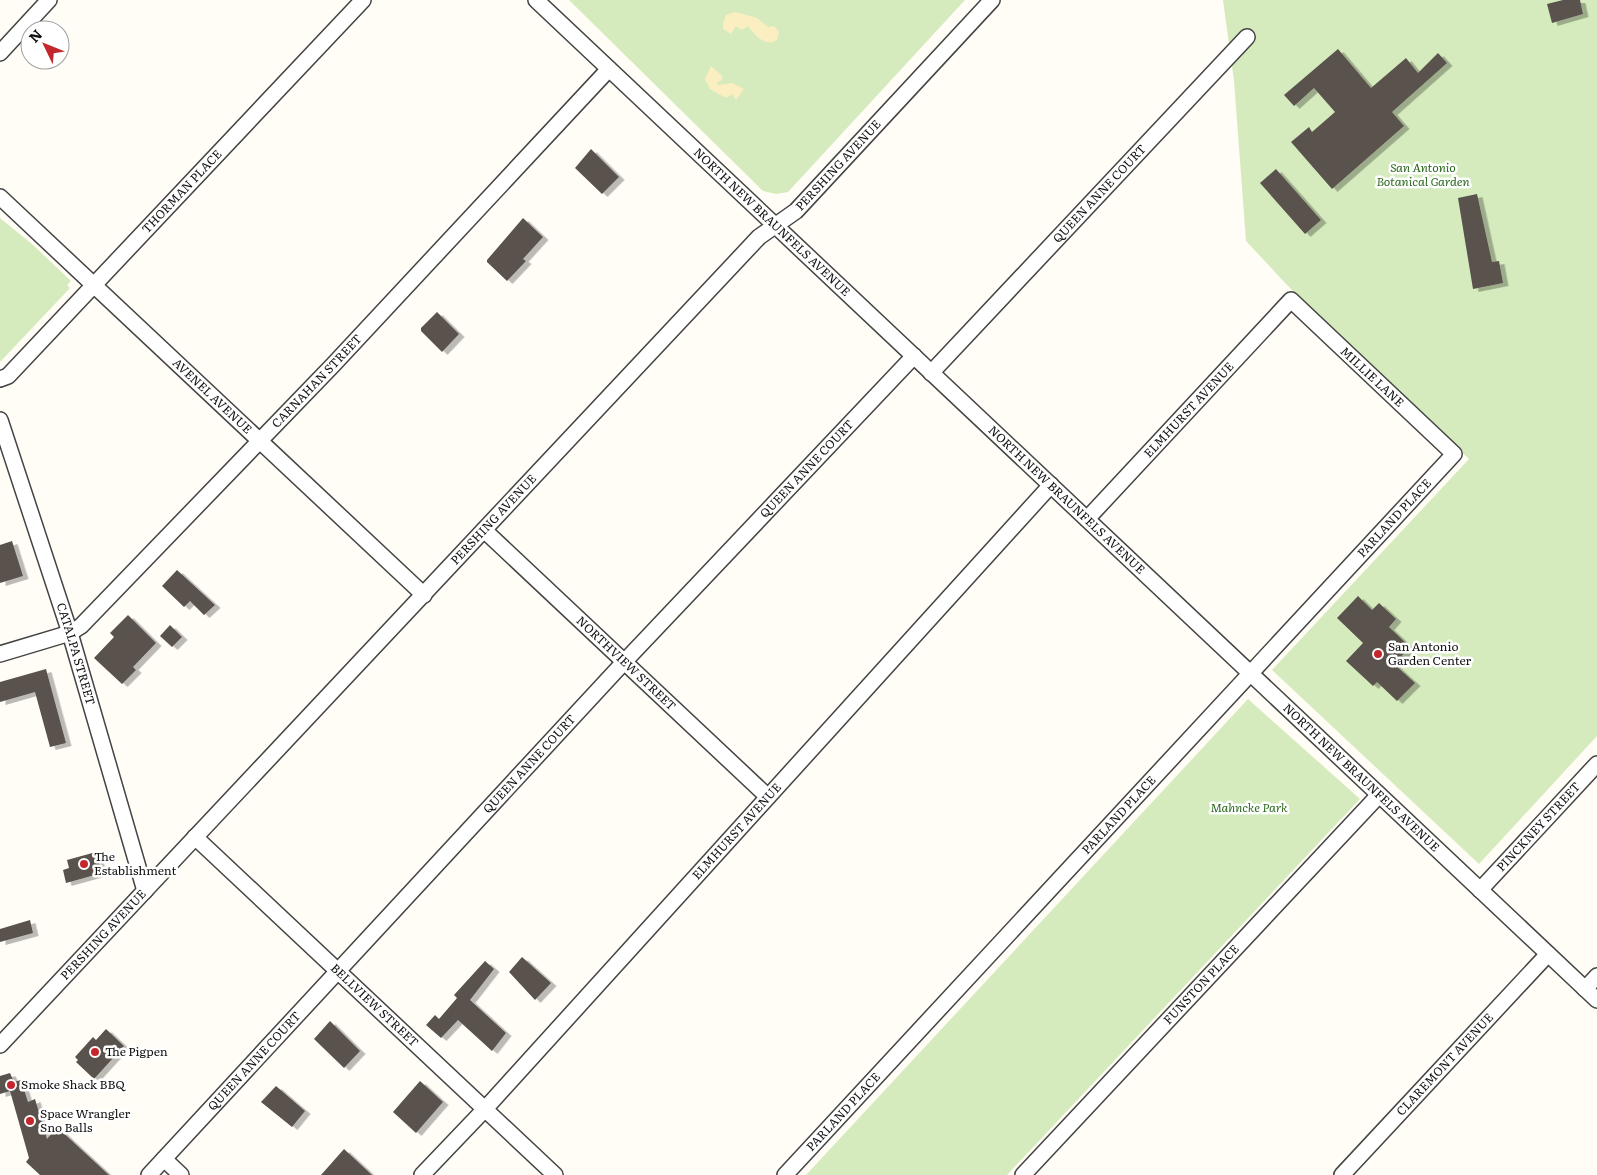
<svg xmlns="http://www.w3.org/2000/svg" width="1597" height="1175" font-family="Literata,serif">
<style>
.green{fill:#d5ebbd}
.sand{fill:#fbeec1}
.building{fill:#5a524d;filter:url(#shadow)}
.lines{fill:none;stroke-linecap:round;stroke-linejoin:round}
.minor-casing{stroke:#444;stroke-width:18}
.minor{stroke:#fff;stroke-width:15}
.poi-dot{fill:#c4262e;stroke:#fff;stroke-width:2}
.labels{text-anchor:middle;stroke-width:5;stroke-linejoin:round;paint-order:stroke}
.street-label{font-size:12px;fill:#111;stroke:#fff}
.park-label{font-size:12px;font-style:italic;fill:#2f6b1f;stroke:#fff}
.poi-label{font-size:12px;fill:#111;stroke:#fff;text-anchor:start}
</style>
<defs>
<filter id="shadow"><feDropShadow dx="5.5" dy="3" stdDeviation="0" flood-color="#0004"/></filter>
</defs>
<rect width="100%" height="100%" fill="#fffdf5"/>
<g class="green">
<polygon points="569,0 965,0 788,192 776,194 763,191"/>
<polygon points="1223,0 1597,0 1597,736 1479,864 1272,670 1469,459 1288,286 1246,241 1234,81"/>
<polygon points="0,218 32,244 71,281 67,285 70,288 0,362"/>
<polygon points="1248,699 1360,799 1007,1175 806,1175"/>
</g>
<g class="sand">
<path d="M 735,12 L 757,18 L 768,27 L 774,26 L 779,32 L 777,40 C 765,48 754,34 748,26 L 742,30 L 736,26 L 731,34 L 723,29 L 723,23 L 726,15 Z"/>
<polygon points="711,66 722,76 722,80 717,83 718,85 732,83 744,89 736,100 732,94 726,98 710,89 705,79"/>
</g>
<g class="building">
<polygon points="1563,0 1580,0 1583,14 1552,23 1547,4"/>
<polygon points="1338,49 1371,88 1406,58 1418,73 1438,53 1447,63 1392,112 1404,126 1332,189 1291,142 1309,127 1312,132 1335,112 1314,88 1294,106 1284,95"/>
<polygon points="591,149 619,177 602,194 575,168"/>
<polygon points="1276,169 1321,220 1305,234 1260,183"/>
<polygon points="1477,194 1492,262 1499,261 1503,283 1473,289 1458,198"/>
<polygon points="523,218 543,237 523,259 526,261 507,281 487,262 487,260"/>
<polygon points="437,312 459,334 442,352 421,331 421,328"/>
<polygon points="12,541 23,576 0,583 0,545"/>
<polygon points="177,570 215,605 204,615 190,601 184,607 162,586"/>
<polygon points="1358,596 1372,610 1379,603 1396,619 1389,627 1410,647 1394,664 1415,683 1397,701 1377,682 1373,686 1346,661 1363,643 1337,618"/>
<polygon points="128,615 156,643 133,667 136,670 122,684 94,658 114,637 110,633"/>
<polygon points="170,625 182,637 172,647 160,636"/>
<polygon points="46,669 66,743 50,747 35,692 0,702 0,682"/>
<polygon points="96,852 102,873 66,883 63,870 69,868 67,860"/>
<polygon points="30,920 33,933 0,942 0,929"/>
<polygon points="522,957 551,983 535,1000 509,972"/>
<polygon points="485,961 494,969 470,1000 506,1033 492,1051 458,1020 441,1038 426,1025 435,1015 439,1019 457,998 454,995"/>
<polygon points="330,1021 360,1051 344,1068 314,1039"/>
<polygon points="106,1029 124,1046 94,1079 76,1062 78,1060 75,1057 93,1037 96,1040"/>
<polygon points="10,1073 14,1082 21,1080 28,1102 35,1099 47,1139 57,1127 109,1175 40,1175 26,1162 29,1158 10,1091 0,1094 0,1076"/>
<polygon points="420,1081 443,1102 416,1133 393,1112"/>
<polygon points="276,1086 305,1111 292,1127 261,1102"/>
<polygon points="344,1149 372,1175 321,1175"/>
</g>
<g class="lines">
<g class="minor-casing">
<g id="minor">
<path id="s1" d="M 536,0 L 1597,1000"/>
<polyline points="0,53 49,0"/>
<path id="s2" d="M 0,197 L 424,595"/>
<path id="s3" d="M 931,373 L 1247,37"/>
<path id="s4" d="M 0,379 L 8,376 L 363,0"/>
<path id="s5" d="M 0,420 L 70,633 L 145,891"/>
<path id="s6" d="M 484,530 L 767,796"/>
<path id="s7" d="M 0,654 L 70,633 L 81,626 L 333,365 L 609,69"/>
<path id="s8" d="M 195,837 L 555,1175"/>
<path id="s9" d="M 1480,890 L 1597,764"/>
<polyline points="1585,989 1597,976"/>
<path id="s10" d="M 0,1045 L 759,237 L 796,211 L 992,0"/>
<polyline points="164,1159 181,1175"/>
<path id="s11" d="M 149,1175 L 625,661 L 914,356"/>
<path id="s12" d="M 422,1175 L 485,1109 L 1051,485"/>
<path id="s13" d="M 785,1175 L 1454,454 L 1291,300 L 1087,519"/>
<path id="s14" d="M 1023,1175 L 1379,795"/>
<path id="s15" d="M 1342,1175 L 1548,954"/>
</g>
</g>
<use href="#minor" class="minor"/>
</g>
<g class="poi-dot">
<circle cx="1378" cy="654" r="5"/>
<circle cx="84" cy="864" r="5"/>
<circle cx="95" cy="1052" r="5"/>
<circle cx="11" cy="1085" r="5"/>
<circle cx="30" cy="1121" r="5"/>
</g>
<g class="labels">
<g class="street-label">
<text dy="4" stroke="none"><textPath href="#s10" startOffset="1216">PERSHING AVENUE</textPath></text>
<text dy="4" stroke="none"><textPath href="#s4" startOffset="262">THORMAN PLACE</textPath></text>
<text dy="4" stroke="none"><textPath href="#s3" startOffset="246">QUEEN ANNE COURT</textPath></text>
<text dy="4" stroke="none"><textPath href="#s1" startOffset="324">NORTH NEW BRAUNFELS AVENUE</textPath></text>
<text transform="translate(1372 377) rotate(43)" y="4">MILLIE LANE</text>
<text dy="4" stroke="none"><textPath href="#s7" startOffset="426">CARNAHAN STREET</textPath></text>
<text dy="4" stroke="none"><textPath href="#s2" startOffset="291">AVENEL AVENUE</textPath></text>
<text transform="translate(1189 410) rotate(-47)" y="4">ELMHURST AVENUE</text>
<text dy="4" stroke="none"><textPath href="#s11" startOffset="965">QUEEN ANNE COURT</textPath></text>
<text dy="4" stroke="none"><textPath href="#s1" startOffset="729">NORTH NEW BRAUNFELS AVENUE</textPath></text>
<text dy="4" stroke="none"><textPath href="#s13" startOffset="896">PARLAND PLACE</textPath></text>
<text dy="4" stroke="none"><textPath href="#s10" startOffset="721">PERSHING AVENUE</textPath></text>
<text dy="4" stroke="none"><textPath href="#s5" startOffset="246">CATALPA STREET</textPath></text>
<text dy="4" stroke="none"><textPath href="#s6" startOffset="195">NORTHVIEW STREET</textPath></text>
<text dy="4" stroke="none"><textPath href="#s11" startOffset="560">QUEEN ANNE COURT</textPath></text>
<text dy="4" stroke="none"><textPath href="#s1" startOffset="1134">NORTH NEW BRAUNFELS AVENUE</textPath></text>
<text dy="4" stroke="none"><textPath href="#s13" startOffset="491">PARLAND PLACE</textPath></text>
<text dy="4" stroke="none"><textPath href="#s9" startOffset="86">PINCKNEY STREET</textPath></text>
<text dy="4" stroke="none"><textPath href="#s12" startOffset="466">ELMHURST AVENUE</textPath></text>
<text dy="4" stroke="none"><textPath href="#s10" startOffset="151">PERSHING AVENUE</textPath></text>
<text dy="4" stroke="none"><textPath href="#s14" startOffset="261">FUNSTON PLACE</textPath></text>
<text dy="4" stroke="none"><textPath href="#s8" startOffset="246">BELLVIEW STREET</textPath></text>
<text dy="4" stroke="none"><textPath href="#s11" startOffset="155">QUEEN ANNE COURT</textPath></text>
<text dy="4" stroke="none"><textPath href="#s15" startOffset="151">CLAREMONT AVENUE</textPath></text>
<text dy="4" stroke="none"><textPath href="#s13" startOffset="86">PARLAND PLACE</textPath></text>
</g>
<g class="park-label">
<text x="1423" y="172">San Antonio<tspan x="1423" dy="14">Botanical Garden</tspan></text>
<text x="1249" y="812">Mahncke Park</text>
</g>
<g class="poi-label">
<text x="1388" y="651">San Antonio<tspan x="1388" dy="14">Garden Center</tspan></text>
<text x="94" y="861">The<tspan x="94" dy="14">Establishment</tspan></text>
<text x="105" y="1056">The Pigpen</text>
<text x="21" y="1089">Smoke Shack BBQ</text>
<text x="40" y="1118">Space Wrangler<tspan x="40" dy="14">Sno Balls</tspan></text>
</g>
</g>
<g transform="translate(45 45) rotate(313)"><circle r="24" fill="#ffffff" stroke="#a0a0a0"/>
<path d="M0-4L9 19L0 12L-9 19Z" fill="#c4262e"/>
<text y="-8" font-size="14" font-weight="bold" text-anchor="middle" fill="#111111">N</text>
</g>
</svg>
